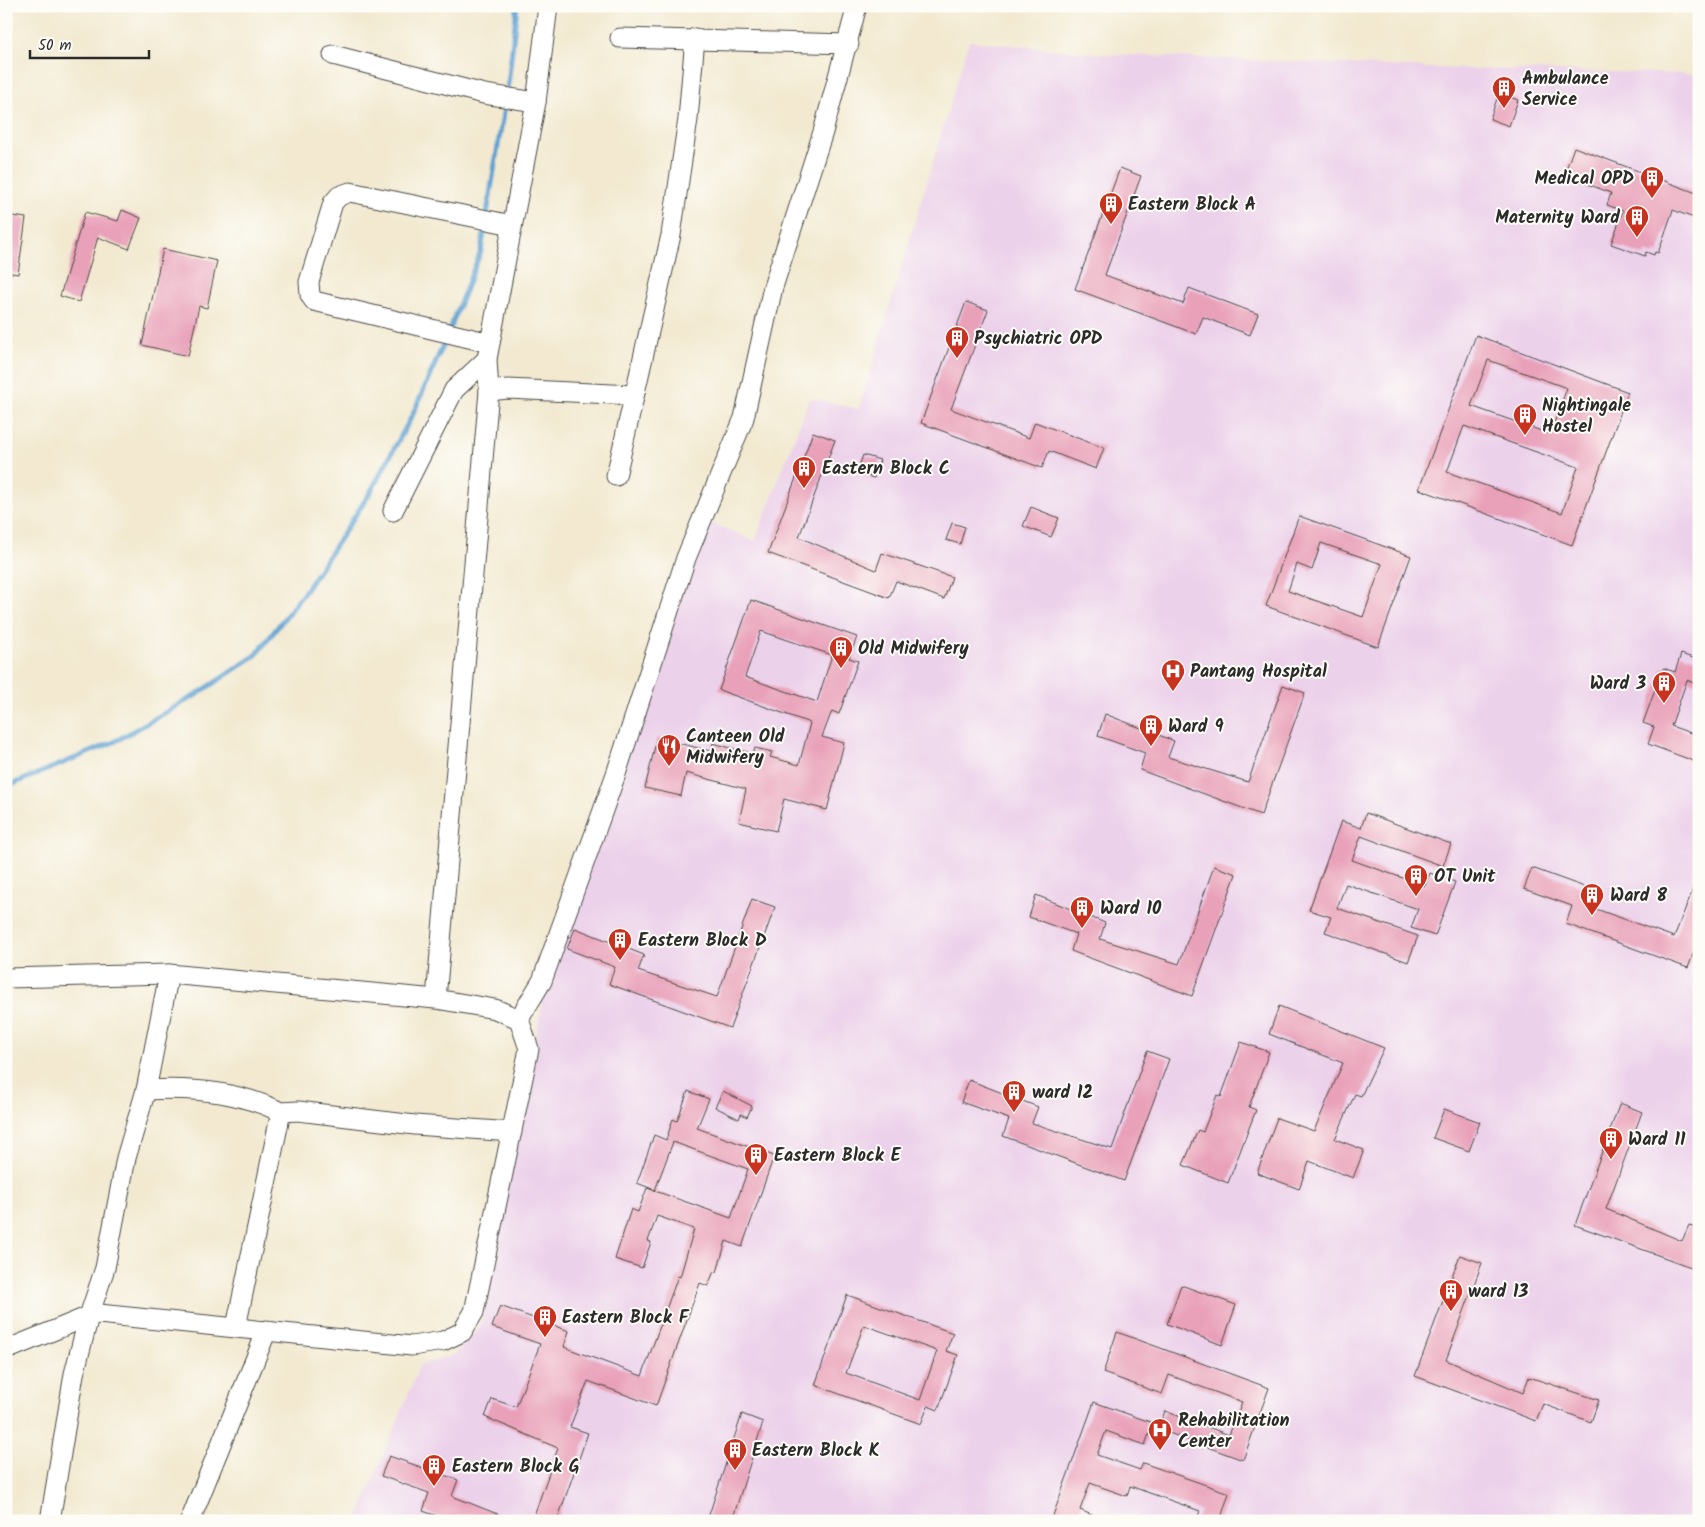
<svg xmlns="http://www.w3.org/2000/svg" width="1705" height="1527" font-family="Kalam,sans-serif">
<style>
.built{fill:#ecd1ea}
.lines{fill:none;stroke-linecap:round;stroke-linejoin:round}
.stream{stroke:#5ea1d2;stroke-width:5}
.building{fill:#e9a1b9;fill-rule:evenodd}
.minor-casing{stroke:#494844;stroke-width:21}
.minor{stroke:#fff;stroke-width:19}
.labels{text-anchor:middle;stroke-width:4;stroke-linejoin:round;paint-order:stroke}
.poi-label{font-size:18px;font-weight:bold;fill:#2b2b2b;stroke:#fdfcf7;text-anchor:start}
</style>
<rect width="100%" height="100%" fill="#fdfcf7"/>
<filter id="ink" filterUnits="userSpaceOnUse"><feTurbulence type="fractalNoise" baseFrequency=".02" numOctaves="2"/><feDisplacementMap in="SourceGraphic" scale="10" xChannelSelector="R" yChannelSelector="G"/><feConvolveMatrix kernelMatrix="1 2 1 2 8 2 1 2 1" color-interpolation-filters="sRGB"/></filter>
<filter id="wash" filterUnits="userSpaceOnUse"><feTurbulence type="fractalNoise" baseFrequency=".0096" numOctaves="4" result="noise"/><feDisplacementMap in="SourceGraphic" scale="20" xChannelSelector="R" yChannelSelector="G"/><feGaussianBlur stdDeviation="1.12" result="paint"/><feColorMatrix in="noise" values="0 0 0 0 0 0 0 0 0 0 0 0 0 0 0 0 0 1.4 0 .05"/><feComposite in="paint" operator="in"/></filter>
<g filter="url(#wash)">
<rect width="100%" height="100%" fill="#f2e9d0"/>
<polygon class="built" points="969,41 1102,54 1433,68 1699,74 1699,1521 357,1521 420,1365 455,1355 480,1326 545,988 706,521 755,541 810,398 859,409"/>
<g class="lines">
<g class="stream">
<polyline points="507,93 517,6"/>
<polyline points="6,787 114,742 196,695 256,655 303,594 370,493 413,414 445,341 481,251 505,102"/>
</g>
</g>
<g id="blocks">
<g class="building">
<polygon points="1499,93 1518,100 1509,126 1490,119"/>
<polygon points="1574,147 1699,194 1699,220 1673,210 1658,253 1655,252 1654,255 1646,252 1645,256 1611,244 1623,211 1607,205 1611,193 1564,175"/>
<polygon points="1120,168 1141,176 1105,275 1183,304 1189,288 1258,314 1250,335 1203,317 1196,334 1075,289"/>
<polygon points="122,210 141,218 129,249 98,237 79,302 60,296 85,212 118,221"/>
<polygon points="6,215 26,218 18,274 6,272"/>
<polygon points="163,249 217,261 207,308 199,306 188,356 142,345"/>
<polygon points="966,302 988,310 951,409 1029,438 1035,422 1104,448 1096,469 1049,451 1042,468 921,423"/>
<path d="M 1476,335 L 1628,392 L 1572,545 L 1419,489 ZM 1488,360 L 1567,388 L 1550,434 L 1471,406 ZM 1464,426 L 1578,467 L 1562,513 L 1447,472 Z"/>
<polygon points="813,432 835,440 799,537 876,570 882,553 952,577 944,599 896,581 889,598 768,553"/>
<polygon points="863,455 880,460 874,478 857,473"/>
<polygon points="1031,507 1059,518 1051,537 1023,526"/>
<path d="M 1299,516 L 1411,556 L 1378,647 L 1266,606 ZM 1321,543 L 1382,564 L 1363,617 L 1288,591 L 1297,564 L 1312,570 Z"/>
<polygon points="952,523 965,527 960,544 946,540"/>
<path d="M 751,600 L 857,637 L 849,658 L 858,661 L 839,714 L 832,711 L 822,737 L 844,743 L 827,810 L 784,799 L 776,831 L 739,822 L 746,789 L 686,773 L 681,796 L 645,788 L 657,738 L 711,751 L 713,743 L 753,754 L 755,748 L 772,752 L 770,757 L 799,765 L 810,723 L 719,690 ZM 761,631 L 832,655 L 817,702 L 745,677 Z"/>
<polygon points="1681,654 1699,660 1699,685 1687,680 1671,726 1699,736 1699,763 1648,744 1654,727 1643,723 1663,668 1675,672"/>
<polygon points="1283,685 1305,693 1261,815 1140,770 1145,753 1098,736 1105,714 1174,741 1168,757 1248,782"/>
<polygon points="1366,813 1451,844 1443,866 1361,836 1352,860 1425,886 1430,873 1455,882 1435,936 1411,928 1418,909 1346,884 1337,908 1418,936 1408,962 1325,932 1331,917 1309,910 1341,821 1361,828"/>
<polygon points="1214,866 1236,874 1192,996 1071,951 1076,934 1029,917 1036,895 1105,923 1100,939 1179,964"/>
<polygon points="1532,868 1601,893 1596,909 1674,937 1699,874 1699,938 1688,968 1566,924 1572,906 1524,889"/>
<polygon points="752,899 775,907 730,1028 609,984 615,967 567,949 575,928 644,955 638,971 717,997"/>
<polygon points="1279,1006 1384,1048 1361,1096 1355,1094 1335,1139 1364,1150 1353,1178 1309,1161 1299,1189 1257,1173 1277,1118 1314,1131 1343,1063 1269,1034"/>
<polygon points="1241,1042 1269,1052 1249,1107 1256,1110 1228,1183 1183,1165 1198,1130 1203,1132 1217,1095 1221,1097"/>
<polygon points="1147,1051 1169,1059 1124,1181 1003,1136 1009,1119 961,1102 969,1080 1038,1107 1032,1123 1112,1149"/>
<polygon points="688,1091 709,1099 697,1128 774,1156 742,1247 726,1241 717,1272 714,1271 708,1286 700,1283 656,1406 588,1381 570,1427 588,1433 557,1521 532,1521 558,1448 485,1417 492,1399 516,1407 540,1344 492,1327 500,1306 569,1331 564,1347 642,1376 678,1276 680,1277 694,1229 657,1216 648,1241 651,1242 642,1268 615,1259 631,1209 638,1212 647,1188 731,1218 748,1169 673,1142 655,1190 637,1183 654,1135 666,1140 673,1119 677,1121"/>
<polygon points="723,1091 752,1106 747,1117 741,1114 739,1119 715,1107"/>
<polygon points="1620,1103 1642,1112 1606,1209 1682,1241 1689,1225 1699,1228 1699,1270 1575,1225"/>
<polygon points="1444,1109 1480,1122 1469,1151 1433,1138"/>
<polygon points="1460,1255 1482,1263 1446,1360 1523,1393 1529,1377 1599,1400 1591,1422 1543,1404 1536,1421 1415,1376"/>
<polygon points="1181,1285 1236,1305 1222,1345 1167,1324"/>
<path d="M 847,1295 L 953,1333 L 946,1351 L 958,1355 L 938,1410 L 928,1406 L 921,1424 L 815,1385 ZM 864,1325 L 937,1351 L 920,1400 L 846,1373 Z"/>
<polygon points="1117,1332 1269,1388 1243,1460 1158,1429 1165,1411 1229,1435 1242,1402 1169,1375 1162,1394 1103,1373"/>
<polygon points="1094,1402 1153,1423 1145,1445 1106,1431 1097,1455 1140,1470 1143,1463 1229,1493 1220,1521 1196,1521 1200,1511 1130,1486 1127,1496 1090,1483 1080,1510 1106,1521 1051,1521"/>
<polygon points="742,1414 763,1422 732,1521 707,1521"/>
<polygon points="389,1456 458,1480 452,1496 515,1521 451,1521 423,1511 429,1493 381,1476"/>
</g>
</g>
</g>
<g filter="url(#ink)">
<use href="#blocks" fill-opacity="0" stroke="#494844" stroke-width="1"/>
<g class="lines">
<g class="minor-casing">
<g id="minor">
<polyline points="548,6 536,102 487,359 489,391 508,389 633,395"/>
<polyline points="620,38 849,44"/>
<polyline points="333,55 484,94 536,102"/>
<polyline points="490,343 314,301 310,295 309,282 333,203 339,196 350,192 512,225"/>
<polyline points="489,391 436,999 495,1009 519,1019"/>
<polyline points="616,476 671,235 688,119 695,38"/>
<polyline points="393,511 454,390 487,359"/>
<polyline points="6,978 169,974"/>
<polyline points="146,1090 169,974 436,999"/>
<polyline points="236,1327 281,1112 298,1111 415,1125 512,1132"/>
<path d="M 6,1350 L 89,1316 L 105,1268 L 126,1158 L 146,1090 C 191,1087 240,1092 281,1112"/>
<polyline points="50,1521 74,1374 89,1316 99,1314 412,1346 443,1341 462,1332 474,1312 529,1049 519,1019 542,981 616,774 686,558 744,418 773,287 823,132 857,6"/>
<polyline points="190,1521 267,1330"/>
</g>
</g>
<use href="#minor" class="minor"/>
</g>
</g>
<defs>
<g id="building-pin" transform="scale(1.25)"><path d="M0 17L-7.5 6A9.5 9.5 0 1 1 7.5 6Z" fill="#c8321e" stroke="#fdfcf7"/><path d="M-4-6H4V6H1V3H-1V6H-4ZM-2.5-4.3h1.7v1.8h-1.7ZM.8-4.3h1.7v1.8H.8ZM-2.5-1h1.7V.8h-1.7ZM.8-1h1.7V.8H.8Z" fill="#fff"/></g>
<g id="hospital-pin" transform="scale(1.25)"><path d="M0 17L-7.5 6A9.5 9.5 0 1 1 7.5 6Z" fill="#c8321e" stroke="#fdfcf7"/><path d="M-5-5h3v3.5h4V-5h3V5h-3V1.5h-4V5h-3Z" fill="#fff"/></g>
<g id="restaurant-pin" transform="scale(1.25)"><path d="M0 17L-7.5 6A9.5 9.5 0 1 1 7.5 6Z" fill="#c8321e" stroke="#fdfcf7"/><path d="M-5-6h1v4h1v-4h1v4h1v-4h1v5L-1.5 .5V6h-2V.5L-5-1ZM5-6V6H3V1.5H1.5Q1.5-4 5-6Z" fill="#fff"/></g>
</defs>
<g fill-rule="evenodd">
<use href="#building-pin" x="1504" y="88"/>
<use href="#building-pin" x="1652" y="178"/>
<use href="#building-pin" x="1111" y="204"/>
<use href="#building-pin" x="1637" y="217"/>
<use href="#building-pin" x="957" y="338"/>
<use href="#building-pin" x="1525" y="415"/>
<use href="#building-pin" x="804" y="468"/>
<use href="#building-pin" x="841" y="648"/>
<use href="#hospital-pin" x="1173" y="671"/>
<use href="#building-pin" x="1664" y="683"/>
<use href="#building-pin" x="1151" y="726"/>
<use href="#restaurant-pin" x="669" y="746"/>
<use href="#building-pin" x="1416" y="876"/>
<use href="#building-pin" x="1592" y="895"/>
<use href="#building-pin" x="1082" y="908"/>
<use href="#building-pin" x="620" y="940"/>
<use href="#building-pin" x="1014" y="1092"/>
<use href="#building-pin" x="1611" y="1139"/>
<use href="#building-pin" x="756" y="1155"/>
<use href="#building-pin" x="1451" y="1291"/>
<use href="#building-pin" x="545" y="1317"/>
<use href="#hospital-pin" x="1160" y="1430"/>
<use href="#building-pin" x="735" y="1450"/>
<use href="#building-pin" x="434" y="1466"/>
</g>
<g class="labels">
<g class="poi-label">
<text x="1522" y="84">Ambulance<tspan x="1522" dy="21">Service</tspan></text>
<text x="1634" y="184" text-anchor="end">Medical OPD</text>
<text x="1128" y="210">Eastern Block A</text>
<text x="1620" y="223" text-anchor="end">Maternity Ward</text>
<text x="974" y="344">Psychiatric OPD</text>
<text x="1542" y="411">Nightingale<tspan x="1542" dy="21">Hostel</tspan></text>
<text x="822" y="474">Eastern Block C</text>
<text x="858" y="654">Old Midwifery</text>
<text x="1190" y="677">Pantang Hospital</text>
<text x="1646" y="689" text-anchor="end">Ward 3</text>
<text x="1168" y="732">Ward 9</text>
<text x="686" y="742">Canteen Old<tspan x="686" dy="21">Midwifery</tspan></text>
<text x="1434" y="882">OT Unit</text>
<text x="1610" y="901">Ward 8</text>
<text x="1100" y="914">Ward 10</text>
<text x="638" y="946">Eastern Block D</text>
<text x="1032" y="1098">ward 12</text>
<text x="1628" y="1145">Ward 11</text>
<text x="774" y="1161">Eastern Block E</text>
<text x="1468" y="1297">ward 13</text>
<text x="562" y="1323">Eastern Block F</text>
<text x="1178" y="1426">Rehabilitation<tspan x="1178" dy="21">Center</tspan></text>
<text x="752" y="1456">Eastern Block K</text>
<text x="452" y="1472">Eastern Block G</text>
</g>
</g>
<rect width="1705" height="1527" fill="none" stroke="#fdfcf7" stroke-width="25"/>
<path d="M30 50v8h119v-8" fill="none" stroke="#2b2b2b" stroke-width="2.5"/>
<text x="38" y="50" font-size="15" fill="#2b2b2b" stroke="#fdfcf7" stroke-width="4" paint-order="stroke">50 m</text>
</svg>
